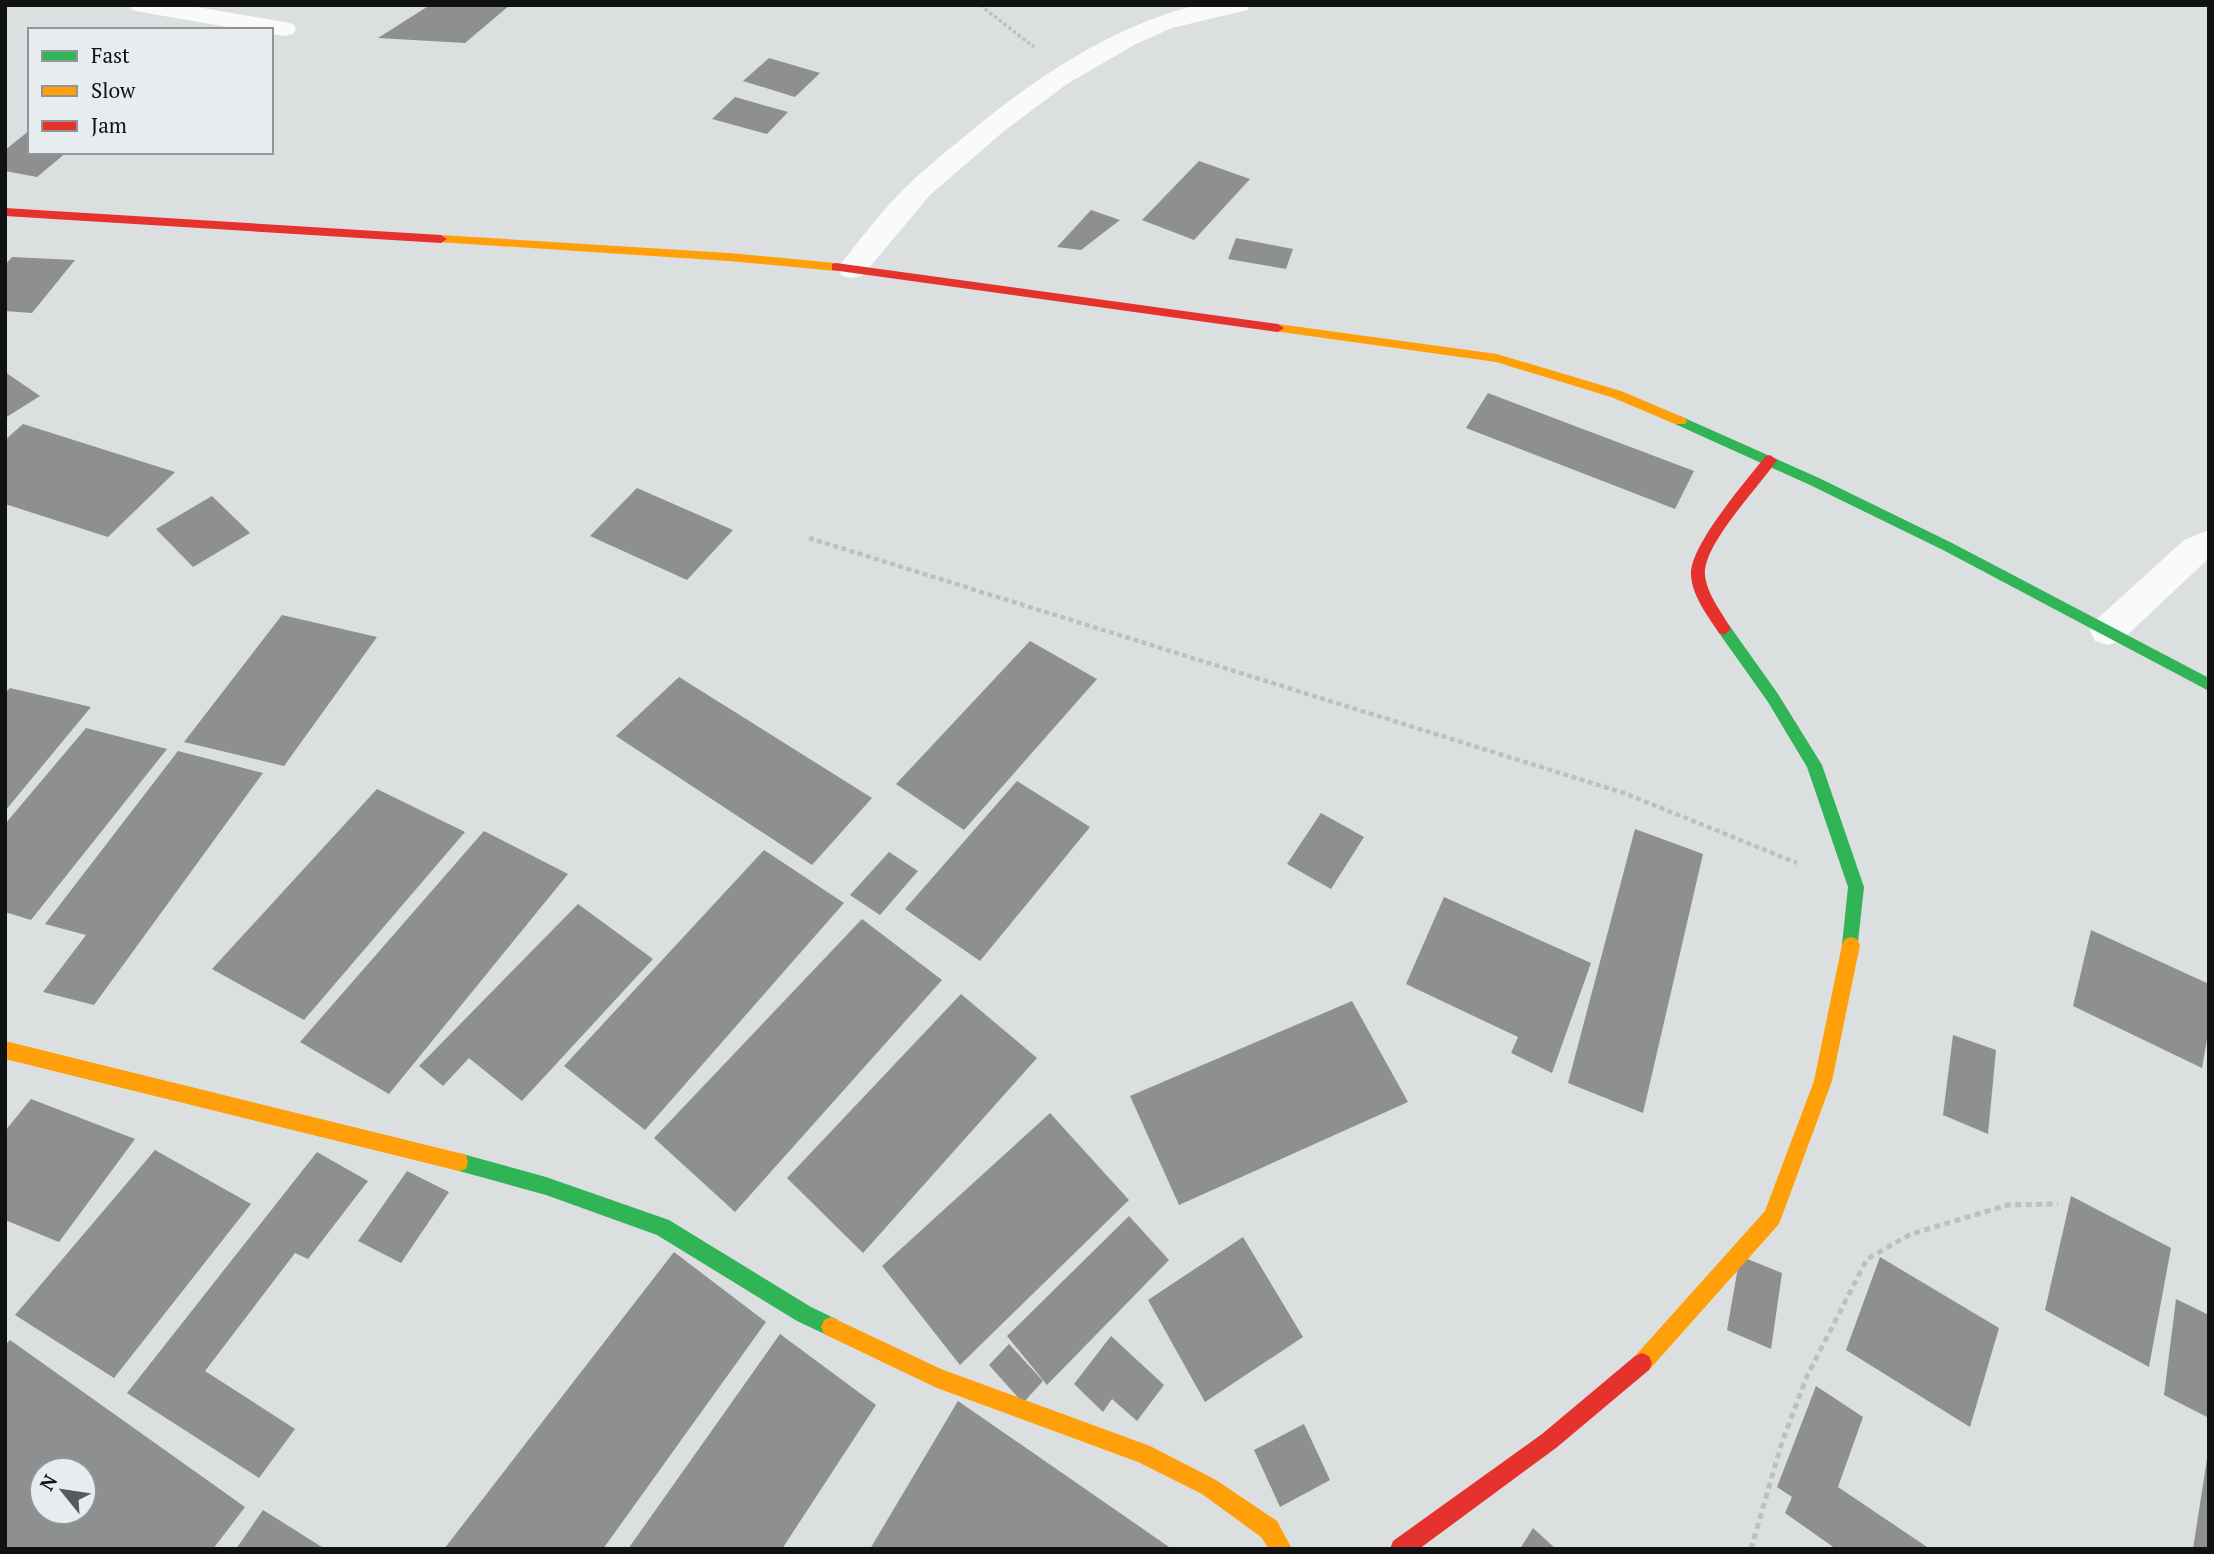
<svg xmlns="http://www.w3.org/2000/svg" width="2214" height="1554" font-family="'PT Serif',serif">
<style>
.building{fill:#8d8f90;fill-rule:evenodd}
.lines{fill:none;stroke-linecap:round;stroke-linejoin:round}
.path-far2{stroke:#bfbfbf;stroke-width:3.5;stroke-dasharray:3.5 2.5;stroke-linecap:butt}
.path-far1{stroke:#bfbfbf;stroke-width:4.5;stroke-dasharray:5 3.5;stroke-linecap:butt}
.path{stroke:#bfbfbf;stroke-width:5;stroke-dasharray:6 4.5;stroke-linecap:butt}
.street{fill:#fafafa;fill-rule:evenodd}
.fast{fill:#30b455;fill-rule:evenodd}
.slow{fill:#ff9f0a;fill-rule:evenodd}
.jam{fill:#e5322d;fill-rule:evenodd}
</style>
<rect width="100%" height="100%" fill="#dcdfe0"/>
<g class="building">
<polygon points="430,5 510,5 465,43 378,38"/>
<polygon points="769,58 820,73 795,97 743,81"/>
<polygon points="735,97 788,112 767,134 712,119"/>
<polygon points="30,130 30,152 67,152 37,177 5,171 5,150"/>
<polygon points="1199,161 1250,179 1194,240 1142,220"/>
<polygon points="1091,210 1120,220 1081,250 1057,247"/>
<polygon points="1236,238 1293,249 1286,269 1228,259"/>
<polygon points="12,257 75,260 32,313 5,311 5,265"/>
<polygon points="5,372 40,396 5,418"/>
<polygon points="1488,393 1694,471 1675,509 1466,428"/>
<polygon points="23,424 175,472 108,537 5,504 5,440"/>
<polygon points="637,488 733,530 687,580 590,536"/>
<polygon points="212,496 250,533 193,567 156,529"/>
<polygon points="282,615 377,637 284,766 184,742"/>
<polygon points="1030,641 1097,679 964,830 896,784"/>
<polygon points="679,677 872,798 812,865 616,736"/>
<polygon points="10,688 91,707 5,811 5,693"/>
<polygon points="86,728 167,749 31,920 5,912 5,824"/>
<polygon points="178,751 263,773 94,1005 43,992 86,935 45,924"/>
<polygon points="1017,781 1090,827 980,961 905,909"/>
<polygon points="377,789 465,832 304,1020 212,969"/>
<polygon points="1321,813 1364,837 1331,889 1287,864"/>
<polygon points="1635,829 1703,854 1643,1113 1568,1083"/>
<polygon points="484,831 568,874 389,1094 300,1042"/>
<polygon points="764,850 844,903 645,1130 564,1066"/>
<polygon points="889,852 918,871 880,915 850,895"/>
<polygon points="1444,897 1591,963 1552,1073 1511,1053 1518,1037 1406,984"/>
<polygon points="578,904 653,959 522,1101 469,1058 443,1086 419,1066"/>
<polygon points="862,919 942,980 735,1212 654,1138"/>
<polygon points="2091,930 2209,984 2209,1028 2202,1068 2073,1006"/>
<polygon points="961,994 1037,1058 863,1253 787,1178"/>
<polygon points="1352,1001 1408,1102 1179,1205 1130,1096"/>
<polygon points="1953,1035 1996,1050 1988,1134 1943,1115"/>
<polygon points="31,1099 135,1139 59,1242 5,1220 5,1131"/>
<polygon points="1050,1113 1129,1200 960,1365 882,1266"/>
<polygon points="155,1150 251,1204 114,1378 15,1315"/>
<polygon points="317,1152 368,1181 308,1259 295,1253 205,1371 295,1429 259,1478 127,1393"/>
<polygon points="407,1171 449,1192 401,1263 358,1241"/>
<polygon points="2071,1196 2171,1248 2149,1367 2045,1310"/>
<polygon points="1129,1216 1169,1260 1047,1385 1007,1336"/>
<polygon points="1243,1237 1303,1337 1205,1402 1148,1300"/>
<polygon points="674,1252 766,1322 603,1549 444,1549"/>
<polygon points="1740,1256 1782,1273 1771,1349 1727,1330"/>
<polygon points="1880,1257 1999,1328 1970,1427 1846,1350"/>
<polygon points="2176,1299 2209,1315 2209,1418 2164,1395"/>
<polygon points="780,1334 876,1405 782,1549 628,1549"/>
<polygon points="1111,1336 1164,1385 1137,1421 1112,1399 1103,1412 1074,1384"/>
<path d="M 10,1340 L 245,1507 L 213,1549 L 5,1549 L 5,1345 ZM 42,1470 L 84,1470 L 84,1512 L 42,1512 Z"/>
<polygon points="1009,1344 1043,1381 1023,1403 989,1365"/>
<polygon points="1816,1386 1863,1417 1838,1487 1930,1549 1836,1549 1785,1513 1792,1497 1777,1487"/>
<polygon points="958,1401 1172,1549 870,1549"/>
<polygon points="1304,1424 1330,1480 1280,1507 1254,1450"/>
<polygon points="2207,1459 2209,1549 2193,1549"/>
<polygon points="263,1510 325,1549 236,1549"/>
<polygon points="1533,1528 1556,1549 1520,1549"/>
</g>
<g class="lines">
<polyline class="path-far2" points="980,5 1034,47"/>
<polyline class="path-far1" points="809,538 1624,793 1797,863"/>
<polyline class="path" points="1751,1549 1782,1442 1807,1376 1867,1259 1911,1234 2008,1205 2058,1204"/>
<g class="street">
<polygon points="129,5 186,5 284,22 293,24 296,29 293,34 284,36 271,34 271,30 245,30 141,12 132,10"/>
<path d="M 1197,5 L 1250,5 L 1247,10 L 1172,28 L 1136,44 L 1067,84 L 1004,131 L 930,195 L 862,276 L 852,278 L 842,276 L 838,269 L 842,262 C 860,240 877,217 897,196 C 918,174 942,155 965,136 C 1034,79 1109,27 1197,5 Z"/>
<polygon points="2209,530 2209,558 2121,641 2108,645 2095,641 2090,631 2095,621 2184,540"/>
</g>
<g class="fast">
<polygon points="1680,416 1819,478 1952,543 2209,678 2209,691 1943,550 1810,485 1675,424 1675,418"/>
<polygon points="1724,623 1729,625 1778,694 1822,765 1864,887 1857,951 1851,953 1845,951 1842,945 1848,887 1807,767 1768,702 1719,633 1717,629 1719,625"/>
<polygon points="459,1153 546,1177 669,1220 811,1307 838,1320 841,1327 838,1334 831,1337 797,1321 657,1235 546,1195 452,1169 450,1162 452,1155"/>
</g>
<g class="slow">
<polygon points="441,235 729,253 836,263 842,267 836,271 729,261 437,242 435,239"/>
<polygon points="1278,324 1497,354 1621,391 1685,418 1687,421 1685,424 1675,424 1611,397 1496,362 1274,331 1272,328"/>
<polygon points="1851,937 1857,939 1860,945 1832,1081 1779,1224 1649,1370 1642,1373 1635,1370 1632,1363 1635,1356 1765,1211 1814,1081 1842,945 1845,939"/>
<polygon points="5,1041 459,1153 466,1155 468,1162 466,1169 459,1171 5,1059"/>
<polygon points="831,1317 941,1369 1150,1446 1216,1480 1277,1521 1292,1549 1269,1549 1261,1537 1202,1494 1138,1462 937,1388 824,1334 821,1327 824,1320"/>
</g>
<g class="jam">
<polygon points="5,208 441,235 447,239 441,243 5,216"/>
<polygon points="836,263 1278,324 1284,328 1278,332 832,270 832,264"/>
<path d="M 1770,455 L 1777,460 C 1760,486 1702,545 1705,575 C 1707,595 1722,612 1731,629 L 1724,635 L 1719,633 C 1708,616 1692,596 1691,575 C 1689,546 1747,480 1765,457 Z"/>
<polygon points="1642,1353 1649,1356 1652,1363 1649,1370 1556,1448 1419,1549 1390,1549 1393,1541 1542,1434 1635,1356"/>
</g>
</g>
<rect width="2214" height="1554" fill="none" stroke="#0f1112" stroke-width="14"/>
<rect x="28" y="28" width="245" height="126" fill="#e7edef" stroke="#919597" stroke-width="2"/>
<rect x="42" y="51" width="35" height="10" fill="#30b455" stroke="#919597" stroke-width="2"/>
<text x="91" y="63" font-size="21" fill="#0f1112">Fast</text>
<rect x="42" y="86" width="35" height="10" fill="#ff9f0a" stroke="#919597" stroke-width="2"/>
<text x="91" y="98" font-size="21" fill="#0f1112">Slow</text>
<rect x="42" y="121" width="35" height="10" fill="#e5322d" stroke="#919597" stroke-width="2"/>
<text x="91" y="133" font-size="21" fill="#0f1112">Jam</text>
<g transform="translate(63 1491) rotate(300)"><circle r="33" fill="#e7edef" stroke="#919597" stroke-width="2"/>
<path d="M0-5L12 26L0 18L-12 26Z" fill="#57595a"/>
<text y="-10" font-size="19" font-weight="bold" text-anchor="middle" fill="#0f1112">N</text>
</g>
</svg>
